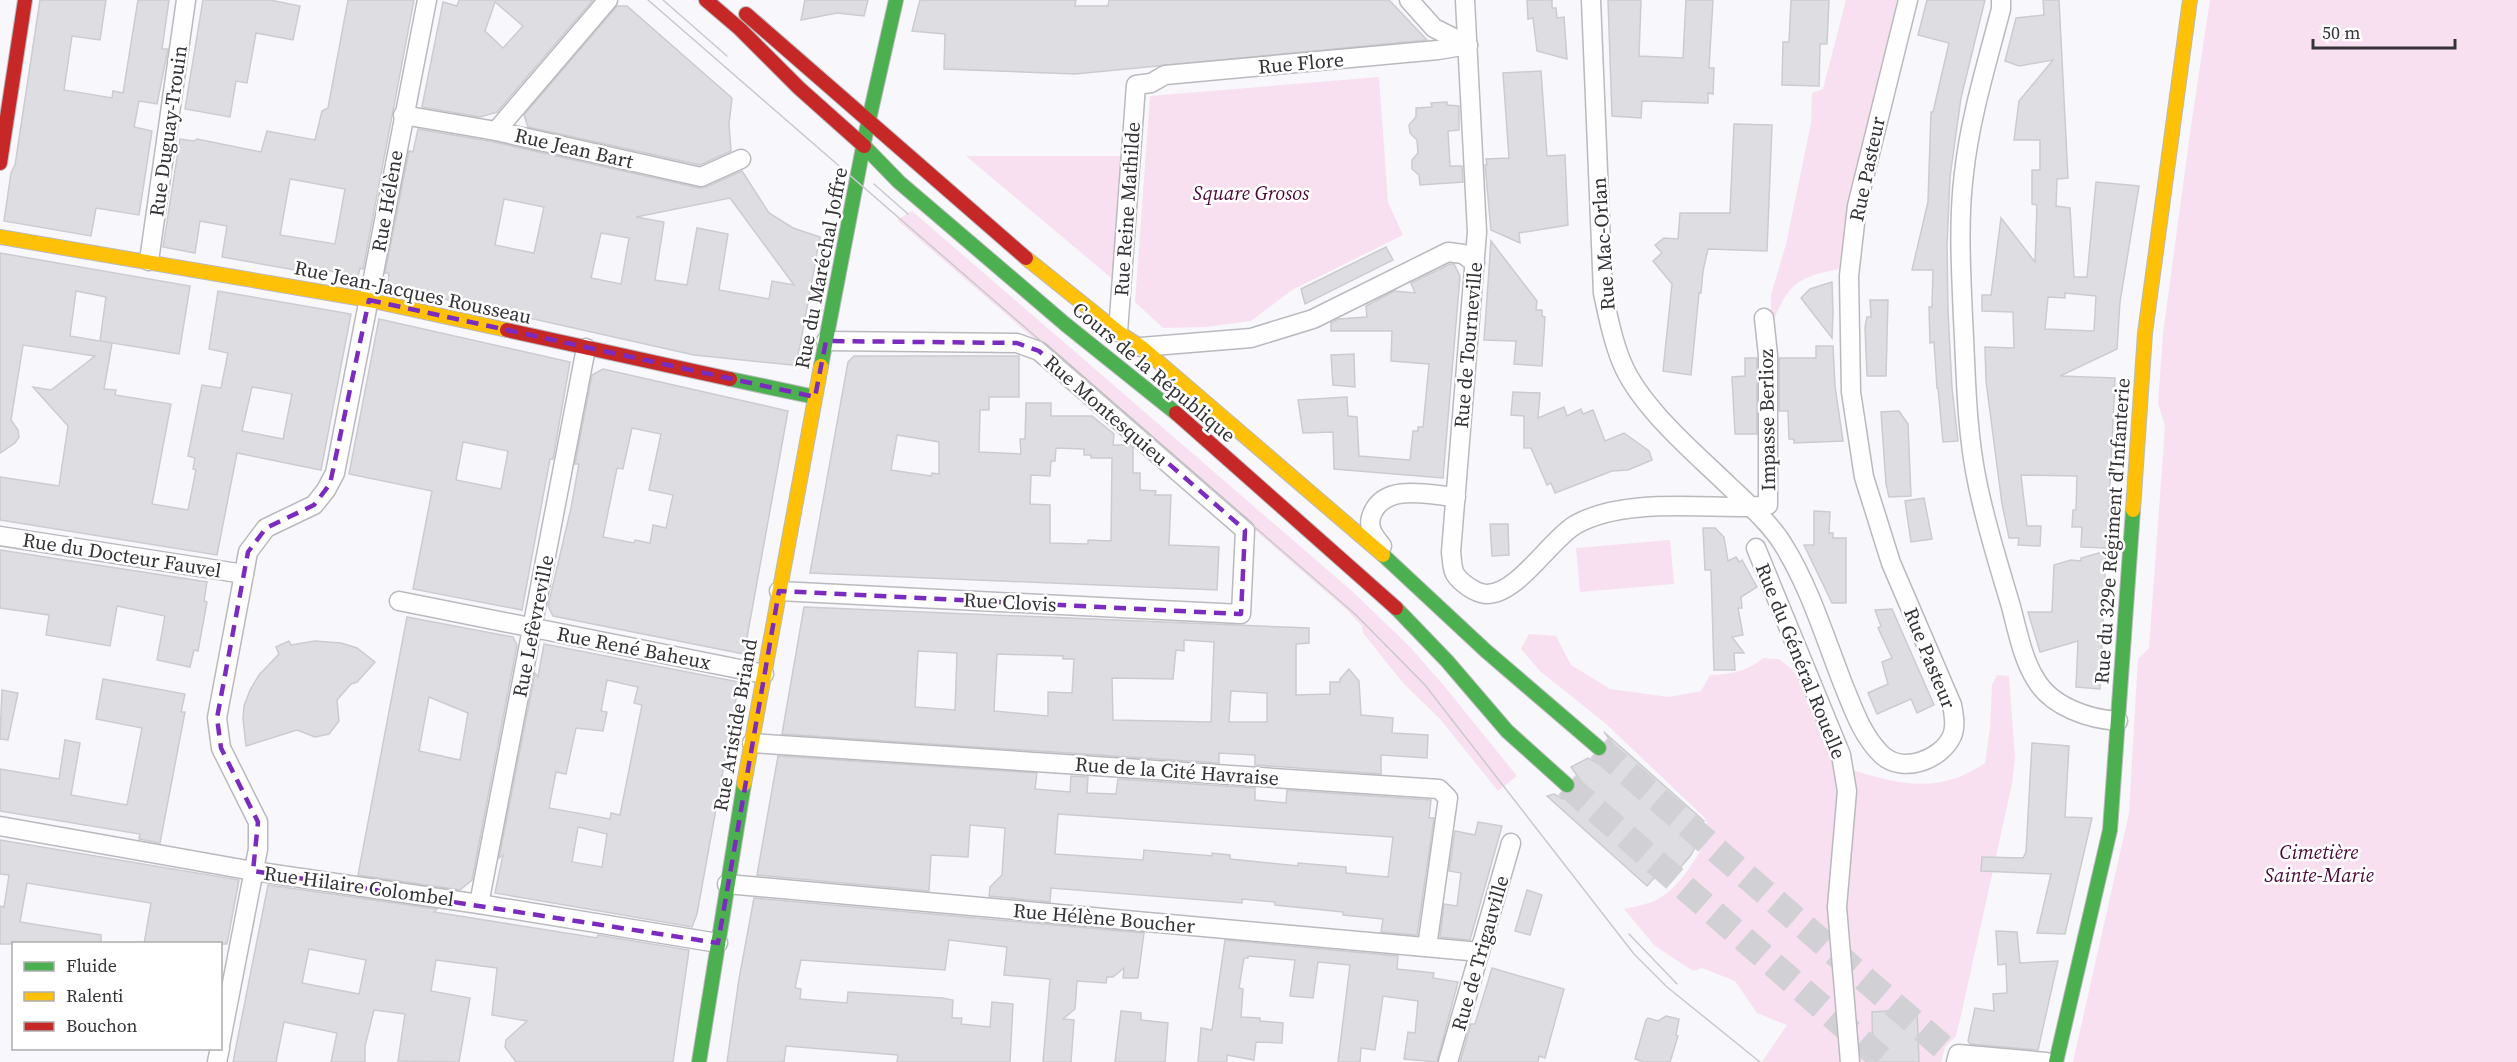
<svg xmlns="http://www.w3.org/2000/svg" width="2517" height="1062" font-family="'Source Serif 4',serif">
<style>
.green{fill:#f8e0f0}
.building{fill:#dedee2;stroke:#cbccd0;stroke-width:1.5;fill-rule:evenodd}
.lines{fill:none;stroke-linecap:round;stroke-linejoin:round}
.secondary-tunnel{stroke:#d1d0d4;stroke-width:26;stroke-dasharray:26 13;stroke-linecap:butt}
.street-casing{stroke:#bab9bd;stroke-width:21}
.fast-casing{stroke:#bab9bd;stroke-width:16}
.slow-casing{stroke:#bab9bd;stroke-width:16}
.jam-casing{stroke:#bab9bd;stroke-width:16}
.street{stroke:#fefeff;stroke-width:18}
.fast{stroke:#4caf50;stroke-width:14}
.slow{stroke:#ffc107;stroke-width:14}
.jam{stroke:#c62828;stroke-width:14}
.tram{stroke:#cacacc;stroke-width:1.5}
.marked{fill:none;stroke:#7b2cbf;stroke-width:4.5;stroke-dasharray:12 8;stroke-linejoin:round}
.labels{text-anchor:middle;stroke-width:5;stroke-linejoin:round;paint-order:stroke}
.street-label{font-size:20px;fill:#333236;stroke:#fff}
.park-label{font-size:20px;font-style:italic;fill:#4d0739;stroke:#fff}
</style>
<rect width="100%" height="100%" fill="#f8f7fc"/>
<g class="green">
<path d="M 1846,0 L 1897,0 L 1848,208 L 1839,269 C 1793,278 1789,285 1771,326 L 1771,295 L 1786,244 L 1811,123 L 1812,93 L 1823,89 Z"/>
<polygon points="2210,0 2517,0 2517,1062 2073,1062 2129,813 2138,659 2149,648 2165,426 2158,403 2163,334 2191,126"/>
<polygon points="1379,77 1388,202 1403,235 1292,290 1251,321 1206,327 1163,328 1135,302 1150,96"/>
<polygon points="966,156 1124,156 1116,282"/>
<polygon points="912,211 1353,592 1410,647 1445,687 1517,776 1498,791 1440,719 1403,683 1363,633 1362,626 1347,610 897,220"/>
<polygon points="1670,540 1674,584 1580,592 1576,548"/>
<path d="M 1529,634 L 1556,636 L 1571,665 L 1610,689 L 1669,697 L 1701,691 L 1710,675 C 1731,674 1746,672 1763,658 L 1779,659 L 1793,670 L 1852,770 C 1901,785 1940,794 1985,763 L 1990,728 L 1992,685 L 1997,675 L 2009,676 L 2015,758 L 2012,784 L 1962,1011 L 1956,1036 L 1945,1047 L 1941,1062 L 1762,1062 L 1787,1025 L 1757,1013 L 1735,981 L 1702,968 L 1693,971 L 1655,946 L 1624,909 C 1633,907 1643,905 1652,902 C 1678,892 1699,855 1711,831 L 1704,817 L 1605,723 L 1541,672 L 1521,649 Z"/>
</g>
<g class="building">
<polygon points="40,0 106,0 100,40 72,36 64,90 112,98 113,91 123,93 138,0 169,0 162,49 168,49 157,104 139,101 134,127 152,131 139,215 96,208 91,236 4,221 11,173 15,165"/>
<polygon points="203,0 270,0 300,6 293,40 256,33 247,83 236,81 230,117 185,109"/>
<path d="M 348,0 L 414,0 L 363,269 L 360,268 L 358,276 L 319,269 L 318,274 L 222,257 L 227,226 L 200,221 L 195,253 L 163,247 L 180,139 L 194,141 L 197,139 L 261,152 L 267,131 L 315,140 L 322,111 L 328,108 ZM 290,179 L 345,189 L 335,244 L 280,235 Z"/>
<path d="M 459,0 L 593,0 L 497,112 L 480,117 L 422,107 L 443,2 L 457,6 ZM 495,2 L 523,26 L 503,48 L 485,31 Z"/>
<polygon points="805,0 868,0 864,16 837,13 801,20"/>
<polygon points="920,0 1076,0 1075,6 1108,6 1109,0 1389,0 1427,40 1075,74 944,69 945,34 912,31"/>
<polygon points="1527,0 1552,0 1552,8 1556,8 1557,18 1564,17 1567,59 1537,51 1533,18 1528,19"/>
<polygon points="1608,0 1641,0 1639,56 1683,58 1686,0 1713,0 1709,68 1714,68 1713,94 1708,93 1708,103 1642,101 1641,118 1612,116"/>
<polygon points="1791,0 1829,0 1827,44 1820,44 1819,86 1782,85 1783,42 1789,42"/>
<polygon points="1927,0 1985,0 1961,98 1950,177 1947,246 1948,311 1952,388 1958,441 1943,442 1938,388 1937,388 1934,342 1930,343 1929,307 1932,307 1933,270 1912,270 1928,202 1931,112 1933,112 1949,43 1918,35"/>
<path d="M 2043,0 L 2059,0 L 2068,178 L 2057,179 L 2056,206 L 2070,208 L 2074,277 L 2087,277 L 2096,182 L 2139,186 L 2120,302 L 2117,349 L 2060,376 L 2115,378 L 2107,548 L 2081,547 L 2082,527 L 2072,527 L 2073,510 L 2076,510 L 2077,476 L 2021,475 L 2027,526 L 2041,526 L 2040,546 L 2018,545 L 2019,538 L 2009,538 L 2002,504 L 1986,381 L 1985,347 L 2014,348 L 2013,312 L 1982,311 L 1982,295 L 1991,295 L 2001,218 L 2035,262 L 2037,205 L 2032,204 L 2032,170 L 2040,170 L 2040,140 L 2014,140 L 2019,101 L 2053,60 L 2019,66 L 2005,61 L 2016,18 L 2044,15 ZM 2065,293 L 2096,296 L 2094,331 L 2045,329 L 2048,297 L 2065,298 Z"/>
<polygon points="617,6 627,6 732,98 729,124 731,151 700,165 528,127 524,115"/>
<polygon points="1541,71 1547,156 1565,155 1568,225 1519,233 1520,243 1491,230 1485,165 1487,165 1486,159 1509,158 1503,73"/>
<polygon points="1447,102 1447,105 1459,106 1459,130 1448,131 1450,166 1462,166 1463,182 1420,185 1419,175 1412,169 1412,160 1418,153 1417,140 1410,133 1409,125 1416,117 1416,108 1432,107 1431,103"/>
<polygon points="1734,124 1772,125 1767,251 1708,249 1703,271 1701,293 1699,293 1691,375 1663,371 1672,284 1653,261 1662,253 1655,245 1664,238 1678,239 1680,213 1730,213"/>
<path d="M 418,129 L 494,142 L 699,188 L 706,187 L 742,171 L 769,213 L 793,228 L 820,237 L 797,362 L 792,365 L 694,355 L 391,287 L 388,282 L 389,273 L 385,273 L 409,151 L 413,152 ZM 730,198 L 794,285 L 772,281 L 769,299 L 719,290 L 728,234 L 697,228 L 687,285 L 655,280 L 664,222 L 636,217 ZM 504,199 L 544,207 L 534,253 L 495,245 ZM 601,233 L 629,238 L 621,284 L 591,278 Z"/>
<polygon points="1491,241 1537,301 1536,310 1542,310 1542,316 1545,317 1542,366 1514,364 1516,341 1484,340"/>
<polygon points="1386,247 1393,260 1305,304 1301,289"/>
<path d="M 0,253 L 190,286 L 179,354 L 100,341 L 106,297 L 76,291 L 70,336 L 112,343 L 104,389 L 116,390 L 115,395 L 171,404 L 152,504 L 188,510 L 196,470 L 193,469 L 195,458 L 188,456 L 202,385 L 221,388 L 228,353 L 209,349 L 218,291 L 351,314 L 321,470 L 237,453 L 217,555 L 0,520 L 0,477 L 59,486 L 68,426 L 33,387 L 51,390 L 95,356 L 23,345 L 11,420 L 18,430 L 19,437 L 15,443 L 0,453 ZM 252,387 L 292,394 L 283,439 L 242,431 Z"/>
<polygon points="1450,264 1454,264 1460,276 1443,478 1334,469 1333,432 1303,433 1298,400 1347,397 1348,416 1357,417 1359,456 1410,460 1413,431 1418,431 1418,427 1423,427 1429,364 1391,361 1392,331 1331,331 1331,323 1338,319 1367,317 1366,306 1394,291 1415,293 1411,283"/>
<polygon points="1832,282 1833,313 1832,338 1801,298 1810,289"/>
<polygon points="1870,300 1888,300 1886,376 1867,376 1865,327 1867,317 1871,317"/>
<path d="M 379,319 L 570,362 L 553,459 L 550,459 L 522,610 L 413,589 L 432,491 L 349,474 ZM 463,442 L 508,451 L 501,489 L 456,480 Z"/>
<polygon points="1816,346 1833,346 1835,386 1843,441 1794,443 1794,439 1789,439 1788,411 1779,411 1779,358 1816,358"/>
<polygon points="1354,354 1355,387 1333,385 1331,355"/>
<path d="M 854,356 L 1019,356 L 1019,397 L 989,397 L 989,410 L 980,410 L 979,452 L 1021,454 L 1020,439 L 1025,439 L 1026,403 L 1051,403 L 1051,416 L 1092,416 L 1114,434 L 1113,445 L 1130,445 L 1133,448 L 1133,473 L 1140,473 L 1140,490 L 1156,491 L 1155,495 L 1171,495 L 1169,545 L 1219,547 L 1217,590 L 810,573 L 848,362 ZM 897,435 L 939,442 L 939,474 L 932,473 L 931,476 L 891,470 ZM 1056,448 L 1084,449 L 1084,455 L 1091,455 L 1091,458 L 1112,458 L 1111,541 L 1088,540 L 1088,544 L 1050,543 L 1050,505 L 1030,504 L 1031,475 L 1050,476 L 1051,461 L 1055,461 Z"/>
<polygon points="1745,358 1757,358 1757,434 1735,434 1732,377 1745,376"/>
<path d="M 603,369 L 788,411 L 744,654 L 553,616 L 548,606 L 571,508 L 579,464 L 575,464 L 592,375 ZM 632,428 L 661,434 L 649,490 L 673,495 L 666,528 L 653,525 L 650,543 L 635,540 L 634,543 L 603,537 L 617,468 L 623,469 Z"/>
<polygon points="1513,392 1540,393 1538,418 1564,407 1567,416 1581,409 1583,414 1593,410 1605,441 1624,433 1649,451 1652,460 1628,470 1612,471 1555,493 1551,483 1547,485 1531,448 1524,448 1524,416 1511,415"/>
<polygon points="1899,411 1908,424 1911,496 1889,497 1886,484 1881,412"/>
<polygon points="1924,498 1932,539 1911,542 1905,501"/>
<polygon points="1814,511 1830,512 1829,533 1833,533 1833,538 1846,538 1846,603 1832,603 1804,545 1814,545"/>
<polygon points="1490,524 1508,524 1509,555 1492,556"/>
<polygon points="1703,528 1715,528 1724,537 1728,561 1736,557 1739,562 1742,560 1757,587 1741,597 1742,608 1738,608 1743,635 1732,637 1744,653 1734,653 1735,670 1714,670 1711,570 1705,570"/>
<polygon points="0,550 207,582 204,601 207,602 198,651 194,650 190,667 157,660 165,616 117,606 110,646 46,635 49,615 0,608"/>
<polygon points="2106,551 2100,689 2076,687 2078,641 2040,652 2028,612 2052,612 2054,565 2071,560 2081,561 2081,558"/>
<path d="M 804,607 L 1309,628 L 1309,643 L 1296,644 L 1296,695 L 1330,694 L 1330,682 L 1340,682 L 1340,679 L 1349,669 L 1359,681 L 1361,715 L 1393,718 L 1392,733 L 1428,735 L 1427,758 L 1381,755 L 1381,774 L 1255,765 L 1255,755 L 1219,753 L 1219,763 L 782,734 ZM 1184,640 L 1214,642 L 1211,722 L 1113,720 L 1112,678 L 1173,679 L 1176,650 L 1184,651 ZM 918,651 L 957,653 L 955,710 L 915,707 ZM 997,654 L 1063,656 L 1063,659 L 1074,659 L 1072,693 L 1048,692 L 1048,716 L 994,711 ZM 1231,691 L 1267,693 L 1267,722 L 1229,722 Z"/>
<polygon points="1892,609 1934,705 1917,713 1911,699 1877,714 1868,693 1888,684 1882,662 1892,658 1878,628 1881,626 1875,610"/>
<path d="M 407,617 L 513,637 L 517,645 L 472,880 L 460,890 L 358,875 ZM 429,697 L 468,713 L 460,760 L 419,751 Z"/>
<polygon points="289,641 291,645 315,641 341,643 357,648 375,662 357,682 351,684 337,700 339,721 329,734 315,737 297,730 246,746 243,719 244,706 250,690 259,675 279,654 276,647"/>
<path d="M 544,644 L 739,682 L 697,914 L 692,927 L 495,893 L 503,855 L 499,858 L 535,673 L 538,677 ZM 607,680 L 638,687 L 634,703 L 642,705 L 620,815 L 611,813 L 610,819 L 549,808 L 556,772 L 566,774 L 576,728 L 603,731 L 607,712 L 601,711 ZM 578,827 L 607,834 L 602,867 L 572,862 Z"/>
<polygon points="103,679 185,694 181,712 185,712 160,843 139,839 140,834 0,811 0,769 59,779 65,740 80,743 71,795 127,805 142,728 96,719"/>
<polygon points="2,690 18,693 8,740 0,739"/>
<polygon points="1604,732 1704,821 1696,830 1701,835 1691,855 1680,868 1660,882 1655,877 1647,886 1547,796 1554,794 1563,799 1571,799 1578,795 1581,781 1571,767 1588,758 1597,763 1610,758 1614,751 1613,744"/>
<polygon points="2032,743 2069,746 2065,817 2092,818 2065,934 2037,933 2051,874 1981,871 1982,857 2023,858 2026,852"/>
<path d="M 778,756 L 1037,773 L 1035,789 L 1070,792 L 1071,776 L 1088,777 L 1087,793 L 1116,794 L 1118,779 L 1255,788 L 1255,800 L 1286,803 L 1287,790 L 1431,800 L 1429,818 L 1434,818 L 1417,935 L 1381,932 L 1383,919 L 1343,915 L 1343,912 L 1275,905 L 1275,902 L 1242,899 L 1242,903 L 1051,888 L 1050,902 L 989,896 L 990,887 L 1002,875 L 1005,828 L 970,825 L 968,857 L 931,855 L 929,891 L 757,875 ZM 1058,814 L 1393,837 L 1388,877 L 1346,873 L 1346,867 L 1298,863 L 1298,866 L 1230,859 L 1230,855 L 1212,853 L 1212,856 L 1144,850 L 1143,860 L 1055,854 Z"/>
<polygon points="1478,822 1502,826 1470,940 1440,937 1444,904 1457,906 1461,873 1449,871 1455,831 1475,835"/>
<polygon points="0,840 239,880 227,944 144,944 151,903 27,883 20,922 101,935 101,944 0,944 0,906 4,907 9,875 0,874"/>
<path d="M 268,885 L 437,909 L 434,912 L 597,938 L 598,935 L 689,950 L 673,1062 L 516,1062 L 505,1047 L 506,1040 L 527,1021 L 492,1015 L 497,968 L 436,960 L 431,991 L 470,998 L 459,1062 L 398,1061 L 405,1014 L 374,1010 L 365,1046 L 365,1062 L 331,1062 L 337,1033 L 284,1022 L 276,1062 L 233,1062 ZM 309,949 L 366,960 L 359,994 L 302,983 Z"/>
<polygon points="1527,890 1542,895 1530,935 1515,931"/>
<polygon points="754,898 1144,933 1138,978 1123,978 1124,968 1113,977 1107,977 1106,983 1077,981 1075,1009 1063,1019 1074,1020 1071,1062 1043,1062 1050,979 1004,975 1007,947 949,940 945,970 801,960 795,988 801,989 800,999 847,1003 848,992 942,998 953,1000 952,1018 962,1018 961,1024 990,1027 992,1002 1013,1004 1010,1062 897,1062 898,1055 786,1046 784,1062 727,1062 739,979"/>
<polygon points="1996,931 2017,932 2020,963 2058,961 2038,1050 1970,1044 1968,1041 1975,1008 1994,1011 1993,994 2007,993 2006,964 1998,965"/>
<polygon points="1225,940 1398,956 1397,969 1434,973 1433,978 1458,982 1437,1062 1404,1059 1408,1032 1415,1033 1418,1001 1383,996 1375,1050 1361,1048 1360,1062 1338,1062 1350,965 1318,962 1313,998 1290,996 1295,960 1248,956 1248,958 1244,958 1239,988 1243,989 1241,1017 1260,1018 1260,1021 1283,1023 1282,1043 1256,1042 1254,1060 1227,1055 1227,1062 1198,1062 1201,1028 1212,1030"/>
<polygon points="1492,968 1564,989 1545,1058 1539,1056 1538,1062 1460,1062 1471,1024 1475,1024"/>
<polygon points="1917,1009 1919,1062 1873,1062 1872,1012"/>
<polygon points="1121,1011 1141,1013 1141,1020 1168,1023 1165,1062 1115,1062"/>
<polygon points="1666,1016 1679,1019 1676,1035 1678,1036 1670,1062 1644,1062 1635,1059 1646,1020 1648,1018 1658,1021"/>
</g>
<g class="lines">
<g class="secondary-tunnel">
<polyline points="1599,748 1960,1062"/>
<polyline points="1567,785 1885,1062"/>
</g>
<g class="street-casing">
<g id="street">
<polyline points="1409,0 1434,28 1468,45"/>
<path d="M 1465,0 L 1477,232 L 1451,552 C 1452,559 1452,569 1455,574 C 1461,583 1475,593 1486,594 C 1517,595 1550,540 1575,525 C 1621,498 1699,508 1751,507 L 1768,505 L 1768,355 L 1764,318"/>
<path d="M 1591,0 L 1603,293 C 1608,317 1613,341 1622,363 C 1641,408 1694,452 1729,486 C 1747,503 1771,524 1784,546 C 1810,588 1825,638 1843,684 C 1853,708 1862,736 1882,755 C 1903,774 1941,760 1952,736 C 1956,727 1954,715 1952,705 L 1891,563 L 1864,477 L 1851,392 L 1849,276 L 1857,206 L 1908,0"/>
<path d="M 2001,0 L 2001,9 C 1987,63 1970,118 1964,173 C 1958,221 1961,270 1963,318 C 1966,372 1966,428 1977,481 C 1985,522 1998,563 2010,603 C 2017,628 2022,658 2036,680 C 2052,707 2089,719 2118,721"/>
<polyline points="403,115 496,131 701,177 741,159"/>
<polyline points="496,131 608,0"/>
<polyline points="149,261 186,0"/>
<polyline points="1118,332 1136,85 1151,83 1165,75 1438,50 1468,45"/>
<polyline points="1141,347 1251,338 1313,319 1448,252 1463,254 1475,263"/>
<polyline points="0,536 244,574"/>
<path d="M 1382,546 C 1373,535 1366,526 1373,512 C 1387,483 1429,495 1456,497"/>
<polyline points="1756,548 1841,755 1847,791 1837,907 1850,1062"/>
<polyline points="779,591 1241,614 1245,530 1039,351 1017,343 826,341"/>
<polyline points="399,601 764,674"/>
<polyline points="752,743 1439,789 1448,798 1427,947"/>
<polyline points="0,826 253,871 479,904 718,943"/>
<polyline points="727,884 1480,952"/>
<polyline points="479,904 586,348"/>
<polyline points="220,1045 258,849 258,822 221,748 217,718 244,574 248,552 266,528 314,505 326,490 335,473 427,0"/>
<polyline points="217,1062 220,1048"/>
<polyline points="1448,1062 1511,843"/>
<polyline points="1956,1062 1958,1054 2046,1062"/>
</g>
</g>
<g class="fast-casing">
<g id="fast">
<polyline points="864,146 899,182 1065,324 1176,413"/>
<polyline points="821,366 865,137 896,0"/>
<polyline points="730,379 815,397"/>
<polyline points="1383,555 1486,651 1599,748"/>
<polyline points="1396,608 1447,661 1507,731 1567,785"/>
<polyline points="699,1062 744,784"/>
<polyline points="2056,1062 2110,830 2133,510"/>
</g>
</g>
<g class="slow-casing">
<g id="slow">
<polyline points="0,237 369,300 507,330"/>
<polyline points="1026,258 1118,332 1141,347 1383,555"/>
<polyline points="2133,510 2145,333 2190,0"/>
<polyline points="744,784 821,366"/>
</g>
</g>
<g class="jam-casing">
<g id="jam">
<polyline points="706,0 740,29 799,88 864,146"/>
<polyline points="746,14 1026,258"/>
<polyline points="0,163 25,0"/>
<polyline points="507,330 730,379"/>
<polyline points="1176,413 1396,608"/>
</g>
</g>
<use href="#street" class="street"/>
<use href="#fast" class="fast"/>
<use href="#slow" class="slow"/>
<use href="#jam" class="jam"/>
<g class="tram">
<polyline points="648,0 1355,614 1425,685 1634,954 1667,987 1760,1062"/>
<polyline points="663,0 727,56"/>
<polyline points="874,184 908,214"/>
<polyline points="1629,934 1677,984"/>
</g>
</g>
<path class="marked" d="M 369,300 L 815,397 L 826,341 L 1017,343 L 1039,351 L 1245,530 L 1241,614 L 779,591 L 718,943 L 253,871 L 258,822 L 221,748 L 217,718 L 248,552 L 266,528 L 314,505 L 330,484 Z"/>
<g class="labels">
<g class="street-label">
<text transform="translate(1301 63) rotate(-5)" y="7">Rue Flore</text>
<text transform="translate(168 131) rotate(-82)" y="7">Rue Duguay-Trouin</text>
<text transform="translate(574 148) rotate(13)" y="7">Rue Jean Bart</text>
<text transform="translate(1867 169) rotate(-78)" y="7">Rue Pasteur</text>
<text transform="translate(387 201) rotate(-80)" y="7">Rue Hélène</text>
<text transform="translate(1127 209) rotate(-86)" y="7">Rue Reine Mathilde</text>
<text transform="translate(1603 244) rotate(-94)" y="7">Rue Mac-Orlan</text>
<text transform="translate(821 268) rotate(-79)" y="7">Rue du Maréchal Joffre</text>
<text transform="translate(413 292) rotate(12)" y="7">Rue Jean-Jacques Rousseau</text>
<text transform="translate(1468 345) rotate(-85)" y="7">Rue de Tourneville</text>
<text transform="translate(1154 372) rotate(40)" y="7">Cours de la République</text>
<text transform="translate(1106 410) rotate(41)" y="7">Rue Montesquieu</text>
<text transform="translate(1767 420) rotate(-91)" y="7">Impasse Berlioz</text>
<text transform="translate(2112 531) rotate(-86)" y="7">Rue du 329e Régiment d'Infanterie</text>
<text transform="translate(122 555) rotate(9)" y="7">Rue du Docteur Fauvel</text>
<text transform="translate(1010 602) rotate(3)" y="7">Rue Clovis</text>
<text transform="translate(533 626) rotate(-79)" y="7">Rue Lefèvreville</text>
<text transform="translate(634 648) rotate(11)" y="7">Rue René Baheux</text>
<text transform="translate(1930 658) rotate(68)" y="7">Rue Pasteur</text>
<text transform="translate(1801 661) rotate(68)" y="7">Rue du Général Rouelle</text>
<text transform="translate(735 725) rotate(-80)" y="7">Rue Aristide Briand</text>
<text transform="translate(1177 771) rotate(4)" y="7">Rue de la Cité Havraise</text>
<text transform="translate(359 886) rotate(8)" y="7">Rue Hilaire Colombel</text>
<text transform="translate(1104 918) rotate(5)" y="7">Rue Hélène Boucher</text>
<text transform="translate(1480 953) rotate(-74)" y="7">Rue de Trigauville</text>
</g>
<g class="park-label">
<text x="1251" y="200">Square Grosos</text>
<text x="2319" y="859">Cimetière<tspan x="2319" dy="23">Sainte-Marie</tspan></text>
</g>
</g>
<rect x="12" y="942" width="210" height="108" fill="#ffffff" stroke="#adadaf" stroke-width="1.5"/>
<rect x="24" y="962" width="30" height="9" fill="#4caf50" stroke="#adadaf" stroke-width="1.5"/>
<text x="66" y="972" font-size="18" fill="#333236">Fluide</text>
<rect x="24" y="992" width="30" height="9" fill="#ffc107" stroke="#adadaf" stroke-width="1.5"/>
<text x="66" y="1002" font-size="18" fill="#333236">Ralenti</text>
<rect x="24" y="1022" width="30" height="9" fill="#c62828" stroke="#adadaf" stroke-width="1.5"/>
<text x="66" y="1032" font-size="18" fill="#333236">Bouchon</text>
<path d="M2313 39v9h142v-9" fill="none" stroke="#333236" stroke-width="3"/>
<text x="2322" y="39" font-size="18" fill="#333236" stroke="#ffffff" stroke-width="4.5" paint-order="stroke">50 m</text>
</svg>
